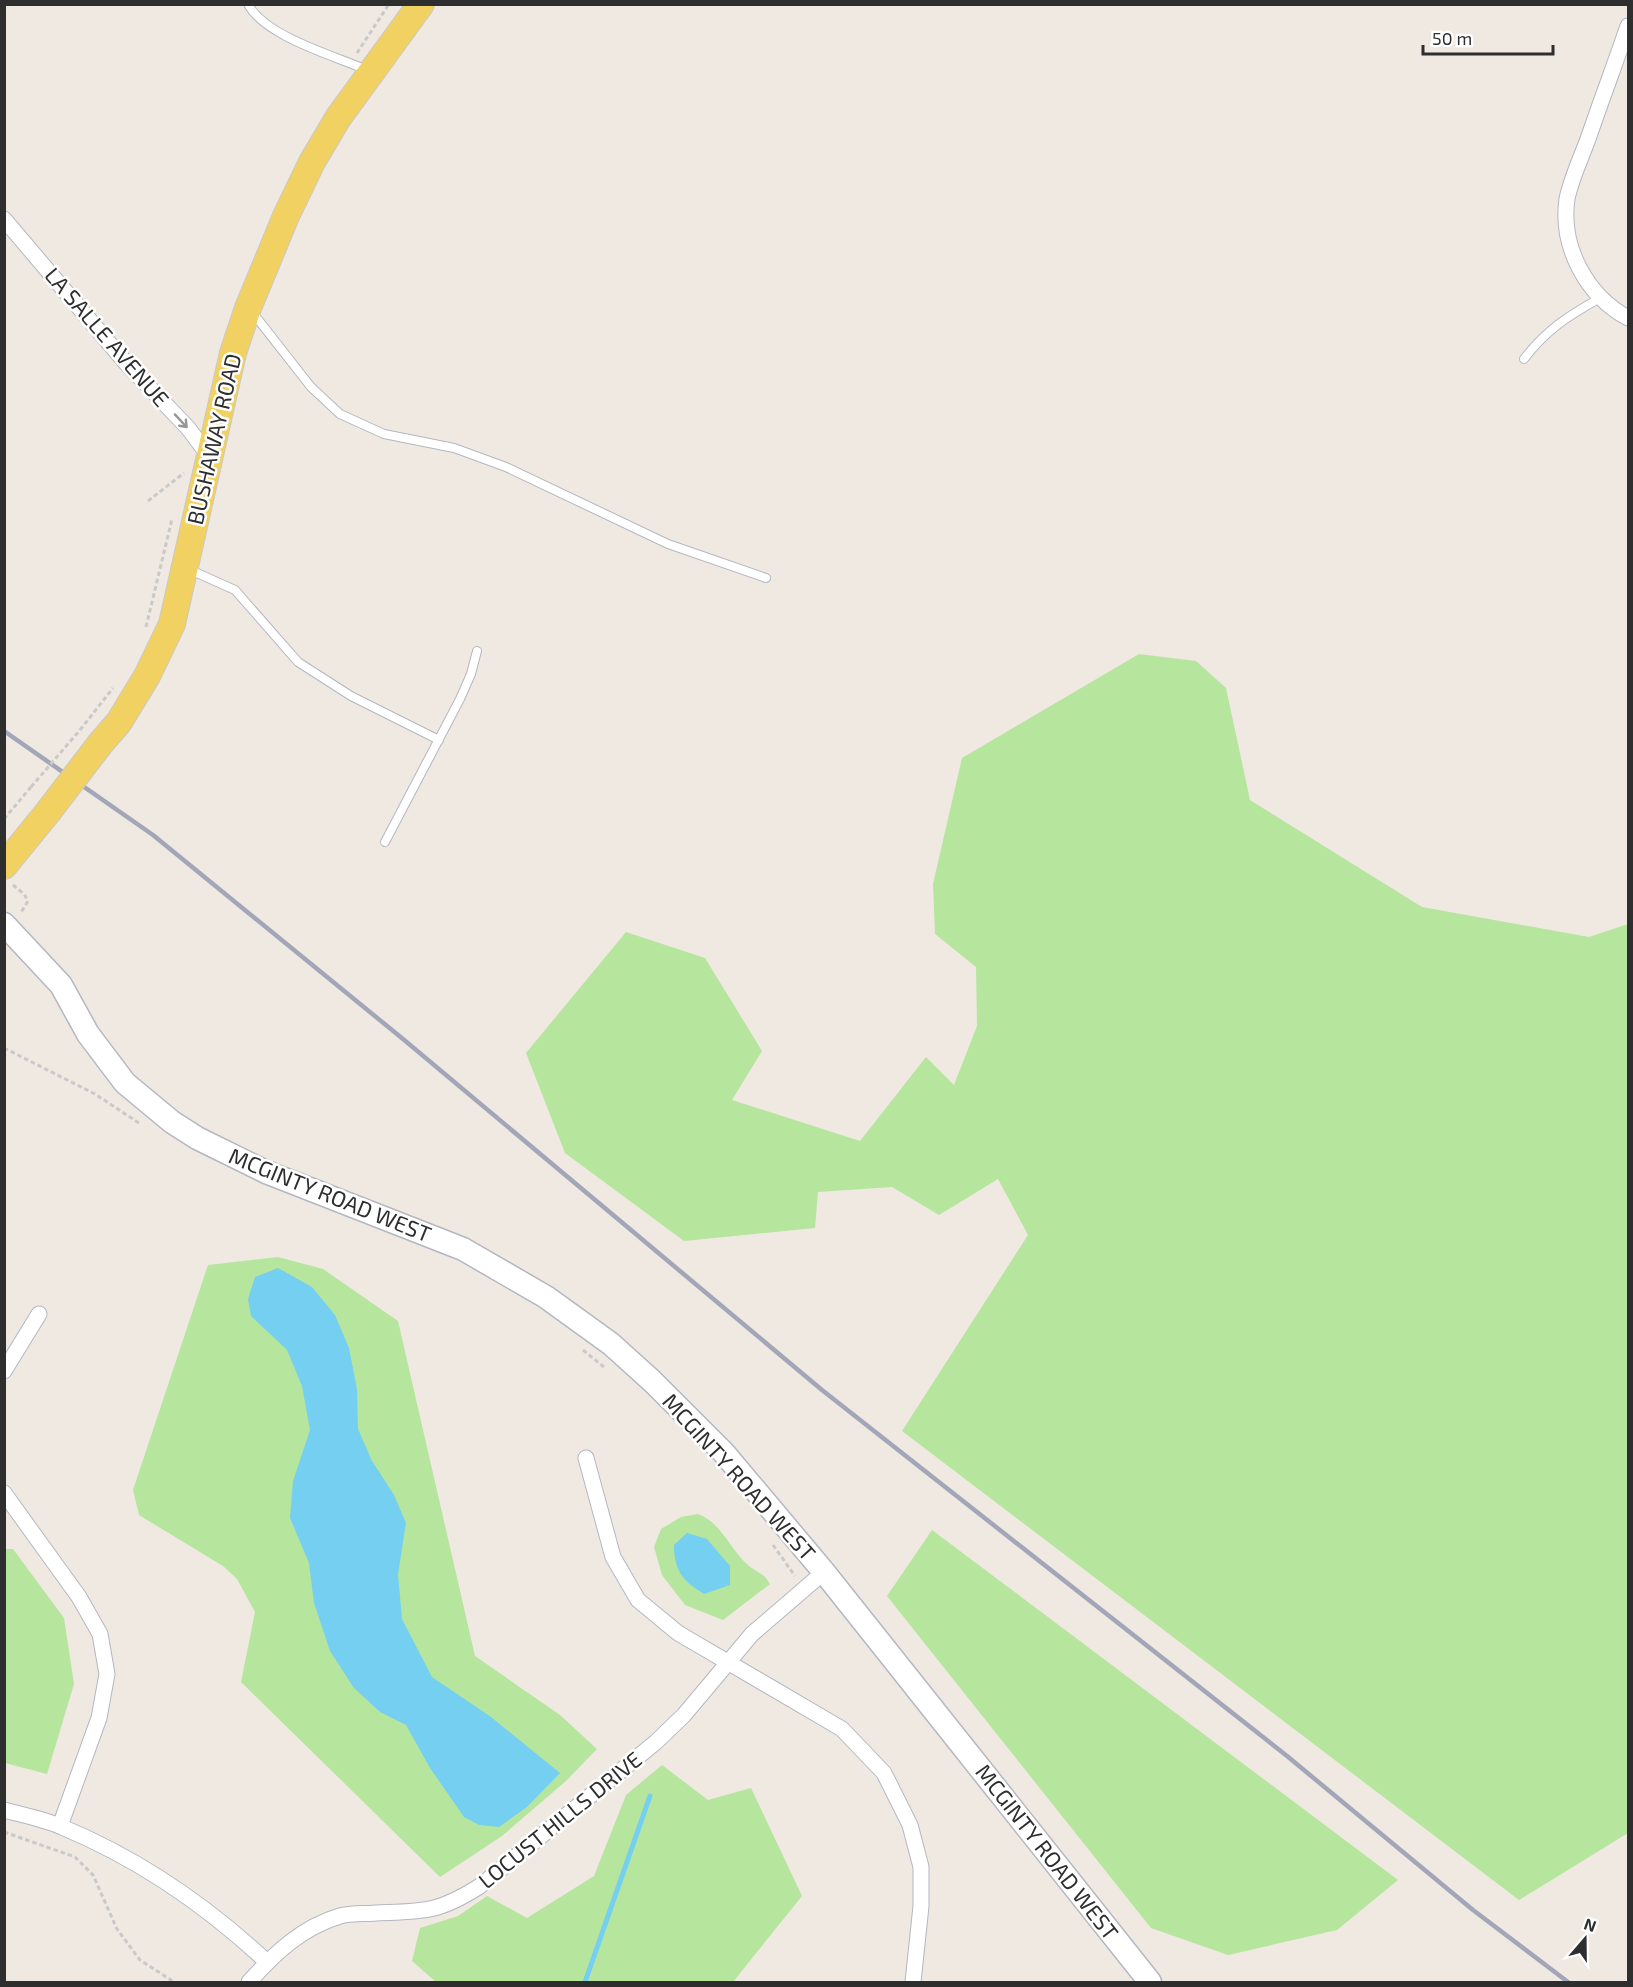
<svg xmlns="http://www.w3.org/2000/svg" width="1633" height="1987" font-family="'Exo 2',sans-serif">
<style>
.green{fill:#b6e59e}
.water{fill:#75cff0}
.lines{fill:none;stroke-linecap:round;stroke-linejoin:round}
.stream{stroke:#75cff0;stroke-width:5}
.service-casing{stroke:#b4b7c1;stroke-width:10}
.minor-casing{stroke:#b4b7c1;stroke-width:17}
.secondary-casing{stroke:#b4b7c1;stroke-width:25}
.primary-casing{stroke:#c9c9c9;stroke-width:28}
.path{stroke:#c9c9c9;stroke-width:3;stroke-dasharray:4.5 3;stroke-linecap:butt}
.service{stroke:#fff;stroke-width:8}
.minor{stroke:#fff;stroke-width:15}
.secondary{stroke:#fff;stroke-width:22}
.primary{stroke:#f2d163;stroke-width:26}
.rail{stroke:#a3a6b8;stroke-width:4.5}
.primary-bridge-casing{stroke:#c9c9c9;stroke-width:28;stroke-linecap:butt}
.path-bridge{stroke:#c9c9c9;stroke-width:3;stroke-dasharray:4.5 3;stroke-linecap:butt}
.primary-bridge{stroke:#f2d163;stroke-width:26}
.oneway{stroke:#969696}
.labels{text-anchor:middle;stroke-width:5;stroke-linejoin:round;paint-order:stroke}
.street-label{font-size:22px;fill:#2e2e2e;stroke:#fff}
</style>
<rect width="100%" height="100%" fill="#efe9e1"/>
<g class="green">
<polygon points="1139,654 1196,661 1226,688 1250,800 1422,907 1589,937 1628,924 1628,1833 1519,1900 902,1431 1028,1235 998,1179 939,1215 892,1187 818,1192 815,1228 684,1241 565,1153 526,1053 626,932 705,958 762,1051 732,1100 860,1141 926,1057 954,1085 977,1026 976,967 935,934 933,884 962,758"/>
<polygon points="278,1257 323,1269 398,1321 475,1656 560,1715 597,1749 566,1781 502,1836 440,1877 241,1682 255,1612 237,1579 223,1566 139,1515 133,1490 208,1265"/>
<path d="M 698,1514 C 722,1523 730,1550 748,1565 C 758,1574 762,1571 770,1584 L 723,1620 L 685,1605 L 662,1575 L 654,1547 L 661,1529 L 681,1517 Z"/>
<polygon points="932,1530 1398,1880 1337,1930 1228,1955 1151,1928 887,1596"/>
<polygon points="4,1549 13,1549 64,1618 74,1684 47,1774 5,1763"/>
<polygon points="662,1765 708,1800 751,1788 802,1896 733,1982 436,1982 412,1961 420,1928 458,1916 487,1896 527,1918 594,1876 626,1795"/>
</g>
<g class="water">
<polygon points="278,1268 312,1287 335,1315 349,1348 357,1389 358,1429 372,1461 394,1495 406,1523 398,1574 402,1619 432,1677 491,1717 560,1773 527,1807 499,1827 479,1825 464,1817 430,1768 406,1725 380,1712 354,1688 330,1651 314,1603 309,1563 290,1518 293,1481 310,1430 302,1386 287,1350 251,1316 248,1299 255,1277"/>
<path d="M 687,1533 L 707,1539 L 730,1566 L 730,1585 L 704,1594 C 683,1581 674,1571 674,1545 Z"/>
</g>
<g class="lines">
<polyline class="stream" points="585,1982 650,1796"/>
<g class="service-casing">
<g id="service">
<path d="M 248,4 C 265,37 336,56 369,71"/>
<polyline points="253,313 311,387 340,414 384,434 454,448 506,467 668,544 766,578"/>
<path d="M 1524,359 C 1546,330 1568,316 1600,298"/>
<polyline points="188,569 235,590 298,662 351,696 439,740"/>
<polyline points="385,842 460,699 471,674 477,651"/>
</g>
</g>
<g class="minor-casing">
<g id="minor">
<path d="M 1628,26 C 1615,64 1601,101 1588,139 C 1581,158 1571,179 1567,199 C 1560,247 1587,296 1628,318"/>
<polyline points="4,219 126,363 188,428 209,456"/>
<polyline points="4,1371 39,1314"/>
<polyline points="586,1458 613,1557 638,1600 678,1633 842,1729 884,1773 910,1825 921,1867 921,1906 913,1982"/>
<polyline points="4,1493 79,1597 100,1634 107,1674 99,1718 60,1826"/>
<path d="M 4,1810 C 23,1815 44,1819 62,1827 C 139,1859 206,1905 267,1962"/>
<path d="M 249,1982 C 274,1954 302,1927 340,1916 C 351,1913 365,1914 376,1913 C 424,1911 438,1913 480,1886 L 656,1742 L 684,1715 L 752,1634 L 824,1572"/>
</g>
</g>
<g class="secondary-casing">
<polyline id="secondary" points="4,924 61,985 88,1034 125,1083 172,1122 197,1138 266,1172 463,1249 546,1297 611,1344 652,1381 724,1453 824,1572 1150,1982"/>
</g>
<g class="primary-casing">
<g id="primary">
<polyline points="100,744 119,722 147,676 172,624 233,353 248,308 286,216 312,162 338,118 421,4"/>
<polyline points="4,866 48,812"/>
</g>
</g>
<g class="path">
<polyline points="357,53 389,4"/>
<polyline points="148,501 184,473"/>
<polyline points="146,627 172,519"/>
<polyline points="80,730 113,688"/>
<polyline points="4,819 31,787"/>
<polyline points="13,885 24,894 28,901 20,914"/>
<polyline points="4,1048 95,1094 139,1123"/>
<polyline points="583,1350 604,1367"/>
<polyline points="773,1545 795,1576"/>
<polyline points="4,1832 75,1857 93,1875 117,1929 140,1960 174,1982"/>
</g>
<use href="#service" class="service"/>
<use href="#minor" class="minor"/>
<use href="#secondary" class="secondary"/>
<use href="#primary" class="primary"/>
<polyline class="rail" points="4,731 153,835 403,1039 822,1390 1287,1756 1473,1910 1568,1982"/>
<g class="primary-bridge-casing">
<polyline id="primary-bridge" points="48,812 100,744"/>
</g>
<polyline class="path-bridge" points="31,787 80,730"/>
<use href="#primary-bridge" class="primary-bridge"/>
</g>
<defs><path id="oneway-shaft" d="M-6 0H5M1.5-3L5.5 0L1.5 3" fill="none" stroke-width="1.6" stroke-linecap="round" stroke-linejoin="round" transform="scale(1.5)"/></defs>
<use class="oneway" href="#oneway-shaft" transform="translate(181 421) rotate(47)"/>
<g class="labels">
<g class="street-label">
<text transform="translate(107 337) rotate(49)" y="8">LA SALLE AVENUE</text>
<text transform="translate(214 439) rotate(-77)" y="8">BUSHAWAY ROAD</text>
<text transform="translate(330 1195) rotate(22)" y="8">MCGINTY ROAD WEST</text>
<text transform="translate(739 1477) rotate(48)" y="8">MCGINTY ROAD WEST</text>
<text transform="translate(560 1820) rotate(-39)" y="8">LOCUST HILLS DRIVE</text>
<text transform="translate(1047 1852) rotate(52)" y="8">MCGINTY ROAD WEST</text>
</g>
</g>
<rect width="1633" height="1987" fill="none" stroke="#2e2e2e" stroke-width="12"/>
<g transform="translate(1585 1939) rotate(20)" stroke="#ffffff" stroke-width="4.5" paint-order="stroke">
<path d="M0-4.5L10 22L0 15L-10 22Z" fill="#2e2e2e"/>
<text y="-9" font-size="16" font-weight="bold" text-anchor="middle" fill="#2e2e2e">N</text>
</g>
<path d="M1423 45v9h130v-9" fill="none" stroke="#2e2e2e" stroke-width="3"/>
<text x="1432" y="45" font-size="18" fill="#2e2e2e" stroke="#ffffff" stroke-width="4.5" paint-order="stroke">50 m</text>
</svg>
